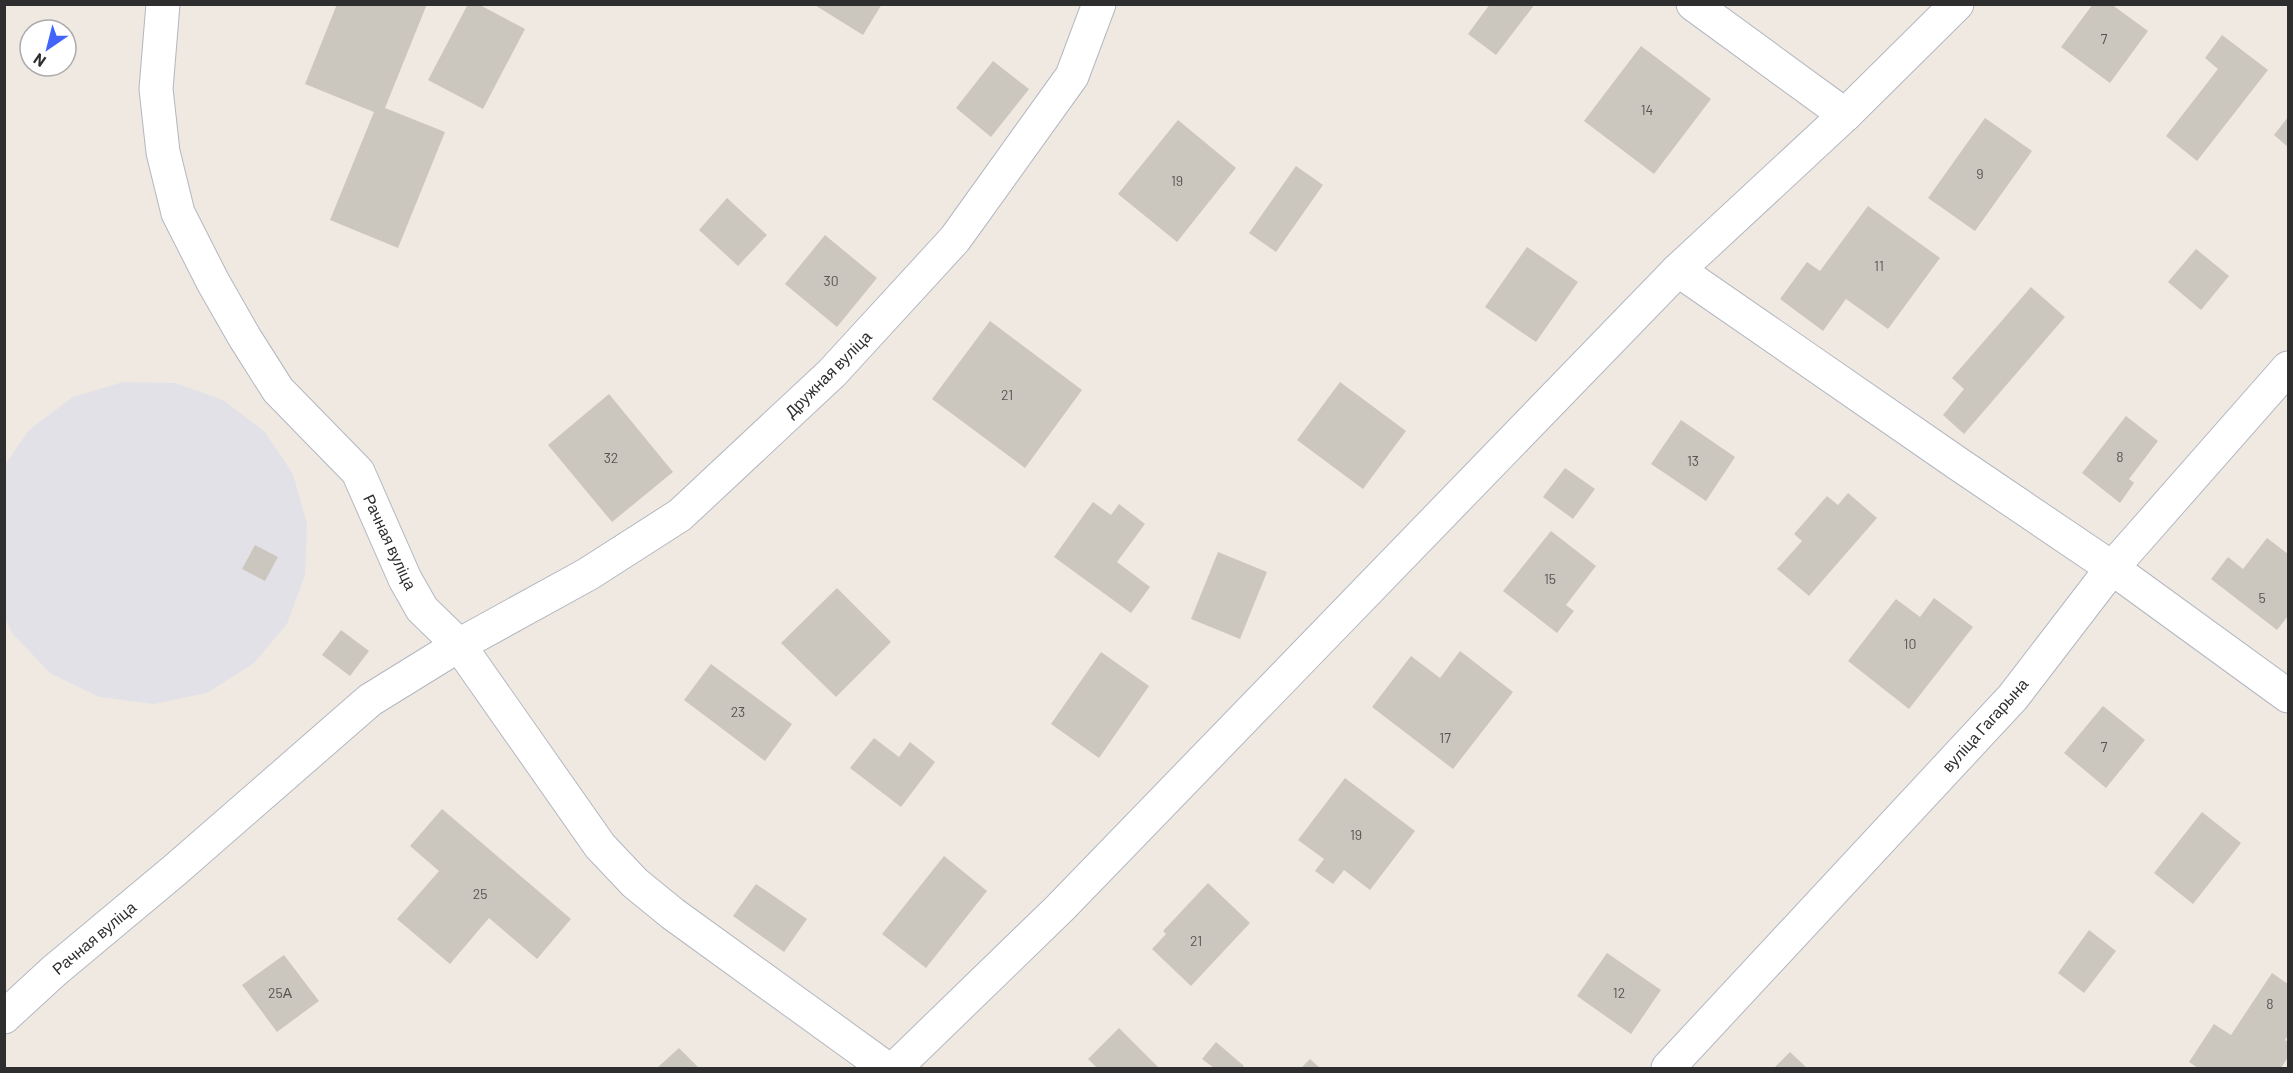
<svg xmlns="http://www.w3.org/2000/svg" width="2293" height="1073" font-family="Barlow,sans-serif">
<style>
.industrial{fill:#e3e1e8}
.building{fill:#cbc7bf}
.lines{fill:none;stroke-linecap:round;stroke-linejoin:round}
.minor-casing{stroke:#b4b7c1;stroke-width:35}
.minor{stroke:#fff;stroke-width:33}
.labels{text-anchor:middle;stroke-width:4.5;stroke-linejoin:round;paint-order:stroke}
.number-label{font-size:14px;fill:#555452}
.street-label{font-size:16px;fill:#2e2e2e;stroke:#fff}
</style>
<rect width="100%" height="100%" fill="#efe9e1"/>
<polygon class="industrial" points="123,382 175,383 223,400 264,431 293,474 307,524 305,575 287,624 254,663 207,693 154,704 99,697 50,673 12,633 5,617 4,466 29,430 73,397"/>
<g class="building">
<polygon points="337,4 427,4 385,108 445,132 398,248 330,220 374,112 305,84"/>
<polygon points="468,4 478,4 525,29 483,109 428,80"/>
<polygon points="813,4 882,4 863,35"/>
<polygon points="1490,4 1535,4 1496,55 1468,34"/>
<polygon points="2093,4 2111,4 2148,31 2110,83 2061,47"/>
<polygon points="2222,35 2268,70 2197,161 2166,136 2218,69 2205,58"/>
<polygon points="1641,46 1711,99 1654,174 1584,121"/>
<polygon points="993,61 1029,89 991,137 956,108"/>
<polygon points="2288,117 2288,147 2274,135"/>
<polygon points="1985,118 2032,151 1975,231 1928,198"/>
<polygon points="1178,120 1236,168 1177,242 1118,194"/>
<polygon points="1296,166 1323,185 1276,252 1249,233"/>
<polygon points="727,198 767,235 738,266 699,230"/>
<polygon points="1868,206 1940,258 1888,329 1846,299 1823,331 1780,299 1807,262 1820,271"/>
<polygon points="825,235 877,278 837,327 785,284"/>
<polygon points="1527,247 1578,282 1536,342 1485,307"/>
<polygon points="2196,249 2229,276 2201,310 2168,282"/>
<polygon points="2031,287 2065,317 1964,434 1943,415 1964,389 1952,378"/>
<polygon points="990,321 1082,390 1025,468 932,399"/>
<polygon points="1340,382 1406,431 1363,489 1297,440"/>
<polygon points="609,394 673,472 612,522 548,445"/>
<polygon points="2126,416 2158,441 2129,479 2134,483 2120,503 2082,473"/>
<polygon points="1681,420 1735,457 1706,501 1651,464"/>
<polygon points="1565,468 1595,489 1573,519 1543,497"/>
<polygon points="1848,493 1877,518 1809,596 1777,569 1802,541 1794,534 1827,496 1838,505"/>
<polygon points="1093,502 1111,515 1119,504 1145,524 1117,562 1150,587 1131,613 1054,557"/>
<polygon points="1551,531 1596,566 1566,605 1574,611 1557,633 1503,591"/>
<polygon points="2267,538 2288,554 2288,616 2277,630 2211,579 2228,557 2243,569"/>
<polygon points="255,545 278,557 265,581 242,569"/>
<polygon points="1218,552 1267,572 1240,639 1191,619"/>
<polygon points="837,588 891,642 836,697 781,643"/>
<polygon points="1934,598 1973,627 1909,709 1848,661 1896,599 1920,617"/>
<polygon points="341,630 369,651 350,676 322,655"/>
<polygon points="1460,651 1513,692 1453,769 1372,707 1411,656 1440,678"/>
<polygon points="1101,652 1149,686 1099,758 1051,724"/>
<polygon points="711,664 792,724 765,761 684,700"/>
<polygon points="2103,706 2145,740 2106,788 2064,753"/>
<polygon points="874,738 899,757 910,742 935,762 901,807 850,768"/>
<polygon points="1345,778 1415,831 1370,890 1344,870 1333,884 1315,871 1324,859 1298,840"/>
<polygon points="442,809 571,919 537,959 489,918 450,964 397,919 439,871 410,846"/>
<polygon points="2202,812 2241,843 2193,904 2154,873"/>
<polygon points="944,856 987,891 926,968 882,934"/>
<polygon points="1208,883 1250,923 1191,986 1152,949 1166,934 1163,931"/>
<polygon points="756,884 807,919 784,952 733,916"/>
<polygon points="2089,930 2116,951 2084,993 2058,973"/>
<polygon points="1607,953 1661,990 1631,1034 1577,996"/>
<polygon points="284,955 319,1001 277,1032 242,985"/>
<polygon points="2272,973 2288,984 2288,1035 2285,1040 2288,1042 2288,1057 2281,1068 2198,1068 2189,1062 2214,1024 2231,1035"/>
<polygon points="1119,1028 1159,1068 1097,1068 1088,1059"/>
<polygon points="1216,1042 1244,1066 1242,1068 1214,1068 1202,1059"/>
<polygon points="679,1048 699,1068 657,1068"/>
<polygon points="1790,1052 1807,1068 1774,1068"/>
<polygon points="1310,1059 1320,1068 1301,1068"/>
</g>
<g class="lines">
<g class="minor-casing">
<g id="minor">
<polyline points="1693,4 1845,115"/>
<polyline points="1678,270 1957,463 2112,568 2288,696"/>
<polyline points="4,1017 54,971 175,870 370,700 459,645 422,609 405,579 358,472 278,390 245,338 213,282 178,213 163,152 156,89 163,4"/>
<polyline points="886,1068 673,914 635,883 600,846 459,645 588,574 680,515 832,373 955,239 1072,76 1099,4"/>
<polyline points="895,1068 1060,908 1678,270 1845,115 1957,4"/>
<polyline points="1668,1068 2013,697 2112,568 2288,368"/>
</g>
</g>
<use href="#minor" class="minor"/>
</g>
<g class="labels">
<g class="number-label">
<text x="2104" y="44">7</text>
<text x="1647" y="115">14</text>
<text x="1980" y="179">9</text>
<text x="1177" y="186">19</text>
<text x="1879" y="271">11</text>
<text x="831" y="286">30</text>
<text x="1007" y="400">21</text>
<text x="2120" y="462">8</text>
<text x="611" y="463">32</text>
<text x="1693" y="466">13</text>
<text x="1550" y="584">15</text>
<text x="2262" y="603">5</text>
<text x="1910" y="649">10</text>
<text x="738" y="717">23</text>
<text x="1445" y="743">17</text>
<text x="2104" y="752">7</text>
<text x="1356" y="840">19</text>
<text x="480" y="899">25</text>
<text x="1196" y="946">21</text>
<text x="280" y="998">25А</text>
<text x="1619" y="998">12</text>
<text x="2270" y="1009">8</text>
</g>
<g class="street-label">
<text transform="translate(828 374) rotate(-45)" y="6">Дружная вуліца</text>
<text transform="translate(390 542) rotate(65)" y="6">Рачная вуліца</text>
<text transform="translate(1985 725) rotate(-48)" y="6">вуліца Гагарына</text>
<text transform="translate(94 938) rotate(-40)" y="6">Рачная вуліца</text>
</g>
</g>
<rect width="2293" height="1073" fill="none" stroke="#2e2e2e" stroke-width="12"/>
<g transform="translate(48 48) rotate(215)"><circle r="28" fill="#ffffff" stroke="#ababab" stroke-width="1.5"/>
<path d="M0-4.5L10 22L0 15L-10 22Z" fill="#4264fb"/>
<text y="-9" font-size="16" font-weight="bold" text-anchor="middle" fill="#2e2e2e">N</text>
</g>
</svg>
